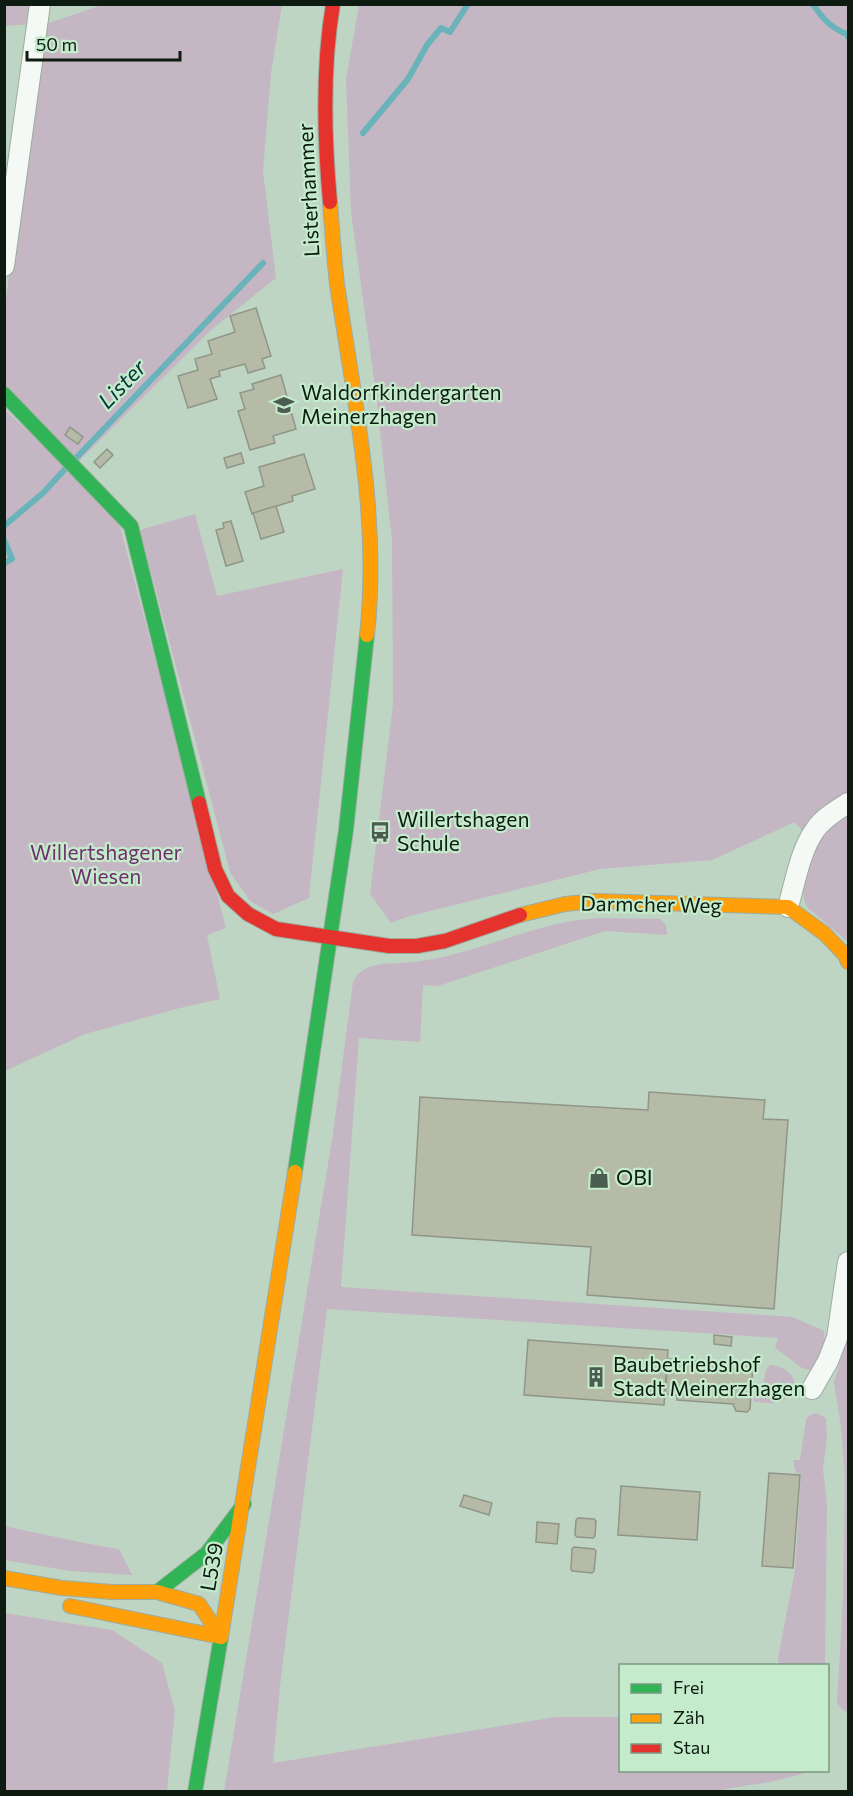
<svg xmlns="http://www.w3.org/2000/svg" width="853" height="1796" font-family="Commissioner,sans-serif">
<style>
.green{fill:#c4b6c3}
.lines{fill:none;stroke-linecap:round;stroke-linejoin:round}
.stream{stroke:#6ab3ba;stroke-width:6}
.building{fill:#b6bba7;stroke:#8f9687;stroke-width:1.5}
.street-casing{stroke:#9caca0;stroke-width:22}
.fast-casing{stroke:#9caca0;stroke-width:16}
.slow-casing{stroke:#9caca0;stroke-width:16}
.jam-casing{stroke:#9caca0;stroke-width:16}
.street{stroke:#f5f9f6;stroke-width:20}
.fast{stroke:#30b455;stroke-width:14}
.slow{stroke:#ff9f0a;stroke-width:14}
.jam{stroke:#e5322d;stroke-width:14}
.labels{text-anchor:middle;stroke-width:4.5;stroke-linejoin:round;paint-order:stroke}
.street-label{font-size:21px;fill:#0d1b11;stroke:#c4ebcb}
.poi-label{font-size:21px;fill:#0d1b11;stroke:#c4ebcb;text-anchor:start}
.park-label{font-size:21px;fill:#702f6b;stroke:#c4ebcb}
.water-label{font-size:22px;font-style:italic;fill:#04333a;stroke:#c4ebcb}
</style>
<rect width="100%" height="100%" fill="#bfd5c4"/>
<g class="green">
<polygon points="4,5 36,5 33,24 5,26"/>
<polygon points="102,5 282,5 271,73 263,171 276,278 211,330 78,462 5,386 5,308 40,26"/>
<polygon points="359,5 848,5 848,797 804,833 795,822 712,860 600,869 410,916 391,923 370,894 393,704 392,541 376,394 351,212 346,79"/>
<polygon points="4,409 116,511 226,928 207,935 220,999 180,1008 85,1034 5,1071"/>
<polygon points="195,514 217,596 343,569 309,898 273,914 250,901 230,872 140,530"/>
<path d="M 848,812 L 848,942 L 808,908 C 807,905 804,902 804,899 C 801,887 812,847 819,836 C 826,826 838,818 848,812 Z"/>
<path d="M 599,918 L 660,919 L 666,925 L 667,935 L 605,931 L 438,986 L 423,985 L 420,1042 L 359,1038 L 341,1287 L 793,1317 L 824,1331 L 825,1344 L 815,1368 L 809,1370 L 802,1368 L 775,1348 L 778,1338 L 327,1309 L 280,1686 L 273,1763 L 556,1717 L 620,1717 L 620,1770 L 813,1771 L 775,1781 L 710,1792 L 224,1792 L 333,1134 L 353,982 C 362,963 382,964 401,963 C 470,959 529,922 599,918 Z"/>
<polygon points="848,1336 848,1703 846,1713 837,1703 843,1598 845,1478 841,1427 834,1382"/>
<path d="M 770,1365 C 782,1365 796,1375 796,1387 C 781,1407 776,1403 754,1402 L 754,1394 L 763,1394 C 764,1385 763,1371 770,1365 Z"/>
<polygon points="816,1413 826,1418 827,1436 823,1470 827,1505 825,1665 779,1665 778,1658 795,1570 801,1474 796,1473 793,1460 800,1460 806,1419 810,1415"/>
<polygon points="4,1526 84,1543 119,1549 132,1575 71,1571 5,1560"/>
<polygon points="4,1613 112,1630 162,1663 175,1711 167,1791 5,1791"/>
</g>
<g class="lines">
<g class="stream">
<path d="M 813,4 C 821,17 832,29 847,34 L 848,37"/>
<polyline points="363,133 408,79 427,45 441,28 450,32 468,4"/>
<polyline points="76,458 263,263"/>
<polyline points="4,526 43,493 67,467"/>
<polyline points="4,540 12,559 4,563"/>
</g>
</g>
<g class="building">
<polygon points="256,308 271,356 262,359 265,368 248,373 245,364 219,371 220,376 210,379 217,399 188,408 178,376 198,370 195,359 212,354 208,341 235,332 230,316"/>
<polygon points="281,375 296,429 273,436 275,443 250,450 238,411 245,409 240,393 254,389 252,384"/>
<polygon points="70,427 83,437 78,444 65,435"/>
<polygon points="107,449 113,455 100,468 94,462"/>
<polygon points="241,453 244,463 227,468 224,458"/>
<polygon points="304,454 315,489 292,496 293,501 252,514 245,492 264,486 259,467"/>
<polygon points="276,506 284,532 261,539 253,513"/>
<polygon points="231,521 243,561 226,566 216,530 224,528 223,523"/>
<polygon points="649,1092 765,1100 763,1119 788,1120 774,1309 587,1295 591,1247 412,1235 420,1097 648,1110"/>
<polygon points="714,1335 732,1337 731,1346 714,1344"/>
<polygon points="528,1340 668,1350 664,1405 524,1395"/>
<polygon points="668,1359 753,1365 750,1409 747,1412 736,1411 733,1404 677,1400 677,1395 665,1394"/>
<polygon points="769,1473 800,1475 793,1568 762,1566"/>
<polygon points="621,1486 700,1492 697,1540 618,1535"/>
<polygon points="464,1495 492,1503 489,1515 460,1506"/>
<polygon points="578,1518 594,1519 596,1521 595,1536 593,1538 577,1537 575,1535 576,1520"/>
<polygon points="537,1522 559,1524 557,1544 536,1542"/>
<polygon points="574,1547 594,1549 596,1551 594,1571 592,1573 572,1571 571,1569 572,1549"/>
</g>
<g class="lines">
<g class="street-casing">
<g id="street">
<polyline points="4,266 40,4"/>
<path d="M 788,907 C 795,883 800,851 815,830 C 823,818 837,810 848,803"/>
<polyline points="812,1389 828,1361 837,1338 848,1262"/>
</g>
</g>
<g class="fast-casing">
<g id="fast">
<polyline points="4,394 131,526 199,803"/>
<polyline points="295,1172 346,830 367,635"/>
<polyline points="157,1592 207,1553 244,1504"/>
<polyline points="195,1792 221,1637"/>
</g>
</g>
<g class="slow-casing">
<g id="slow">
<path d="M 330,202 C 332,229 334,257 337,284 C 354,400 380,517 367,635"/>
<polyline points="520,915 565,904 595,901 788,907 825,934 845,955 848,962"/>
<polyline points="4,1578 62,1588 112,1592 157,1592 199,1604 221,1637"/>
<polyline points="70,1606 221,1637"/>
<polyline points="221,1637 295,1172"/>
</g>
</g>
<g class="jam-casing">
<g id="jam">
<path d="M 330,202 C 324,136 322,69 333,4"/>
<polyline points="199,803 215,869 228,896 248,914 276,929 389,946 417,946 445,941 520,915"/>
</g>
</g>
<use href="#street" class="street"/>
<use href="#fast" class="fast"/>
<use href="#slow" class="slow"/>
<use href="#jam" class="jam"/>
</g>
<defs>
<g id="school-bare" transform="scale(1.62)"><path d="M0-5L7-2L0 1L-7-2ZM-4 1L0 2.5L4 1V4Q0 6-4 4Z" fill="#4b5c50" stroke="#c4ebcb" stroke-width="2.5" paint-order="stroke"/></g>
<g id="bus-bare" transform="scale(1.62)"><path d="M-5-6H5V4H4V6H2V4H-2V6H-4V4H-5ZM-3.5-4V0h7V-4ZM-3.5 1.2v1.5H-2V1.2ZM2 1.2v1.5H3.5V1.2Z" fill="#4b5c50" stroke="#c4ebcb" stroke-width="2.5" paint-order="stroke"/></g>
<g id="shop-bare" transform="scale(1.62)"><path d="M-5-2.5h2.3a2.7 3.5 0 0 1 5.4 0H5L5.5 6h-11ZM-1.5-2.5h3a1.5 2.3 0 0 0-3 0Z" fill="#4b5c50" stroke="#c4ebcb" stroke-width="2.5" paint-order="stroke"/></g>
<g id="building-bare" transform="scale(1.62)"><path d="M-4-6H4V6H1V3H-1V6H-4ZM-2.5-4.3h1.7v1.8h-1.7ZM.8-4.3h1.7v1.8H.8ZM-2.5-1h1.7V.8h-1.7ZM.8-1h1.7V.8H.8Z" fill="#4b5c50" stroke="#c4ebcb" stroke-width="2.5" paint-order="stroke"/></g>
</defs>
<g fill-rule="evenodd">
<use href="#school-bare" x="284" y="405"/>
<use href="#bus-bare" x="380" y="832"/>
<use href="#shop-bare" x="599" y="1178"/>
<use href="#building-bare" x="596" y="1377"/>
</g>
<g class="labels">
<g class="street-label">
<text transform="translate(309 190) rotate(-93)" y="7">Listerhammer</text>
<text transform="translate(651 905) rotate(1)" y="7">Darmcher Weg</text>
<text transform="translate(212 1567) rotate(-80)" y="7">L539</text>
</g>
<g class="poi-label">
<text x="301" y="400">Waldorfkindergarten<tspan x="301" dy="24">Meinerzhagen</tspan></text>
<text x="397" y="827">Willertshagen<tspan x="397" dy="24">Schule</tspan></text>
<text x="616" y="1185">OBI</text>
<text x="613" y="1372">Baubetriebshof<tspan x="613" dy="24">Stadt Meinerzhagen</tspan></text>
</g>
<g class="park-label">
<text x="106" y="860">Willertshagener<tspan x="106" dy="24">Wiesen</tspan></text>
</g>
<g class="water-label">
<text transform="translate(122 384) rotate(-46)" y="8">Lister</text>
</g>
</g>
<rect width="853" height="1796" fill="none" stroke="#0d1b11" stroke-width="12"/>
<rect x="619" y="1664" width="210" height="108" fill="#c4ebcb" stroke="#7b9881" stroke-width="1.5"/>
<rect x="631" y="1684" width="30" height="9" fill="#30b455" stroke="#7b9881" stroke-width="1.5"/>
<text x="673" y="1694" font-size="18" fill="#0d1b11">Frei</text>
<rect x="631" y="1714" width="30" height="9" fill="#ff9f0a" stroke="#7b9881" stroke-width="1.5"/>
<text x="673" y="1724" font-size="18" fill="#0d1b11">Zäh</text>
<rect x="631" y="1744" width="30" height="9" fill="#e5322d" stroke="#7b9881" stroke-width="1.5"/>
<text x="673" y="1754" font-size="18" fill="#0d1b11">Stau</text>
<path d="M27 51v9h153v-9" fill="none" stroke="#0d1b11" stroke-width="3"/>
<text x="36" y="51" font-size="18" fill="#0d1b11" stroke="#c4ebcb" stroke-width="4.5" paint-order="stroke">50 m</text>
</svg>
